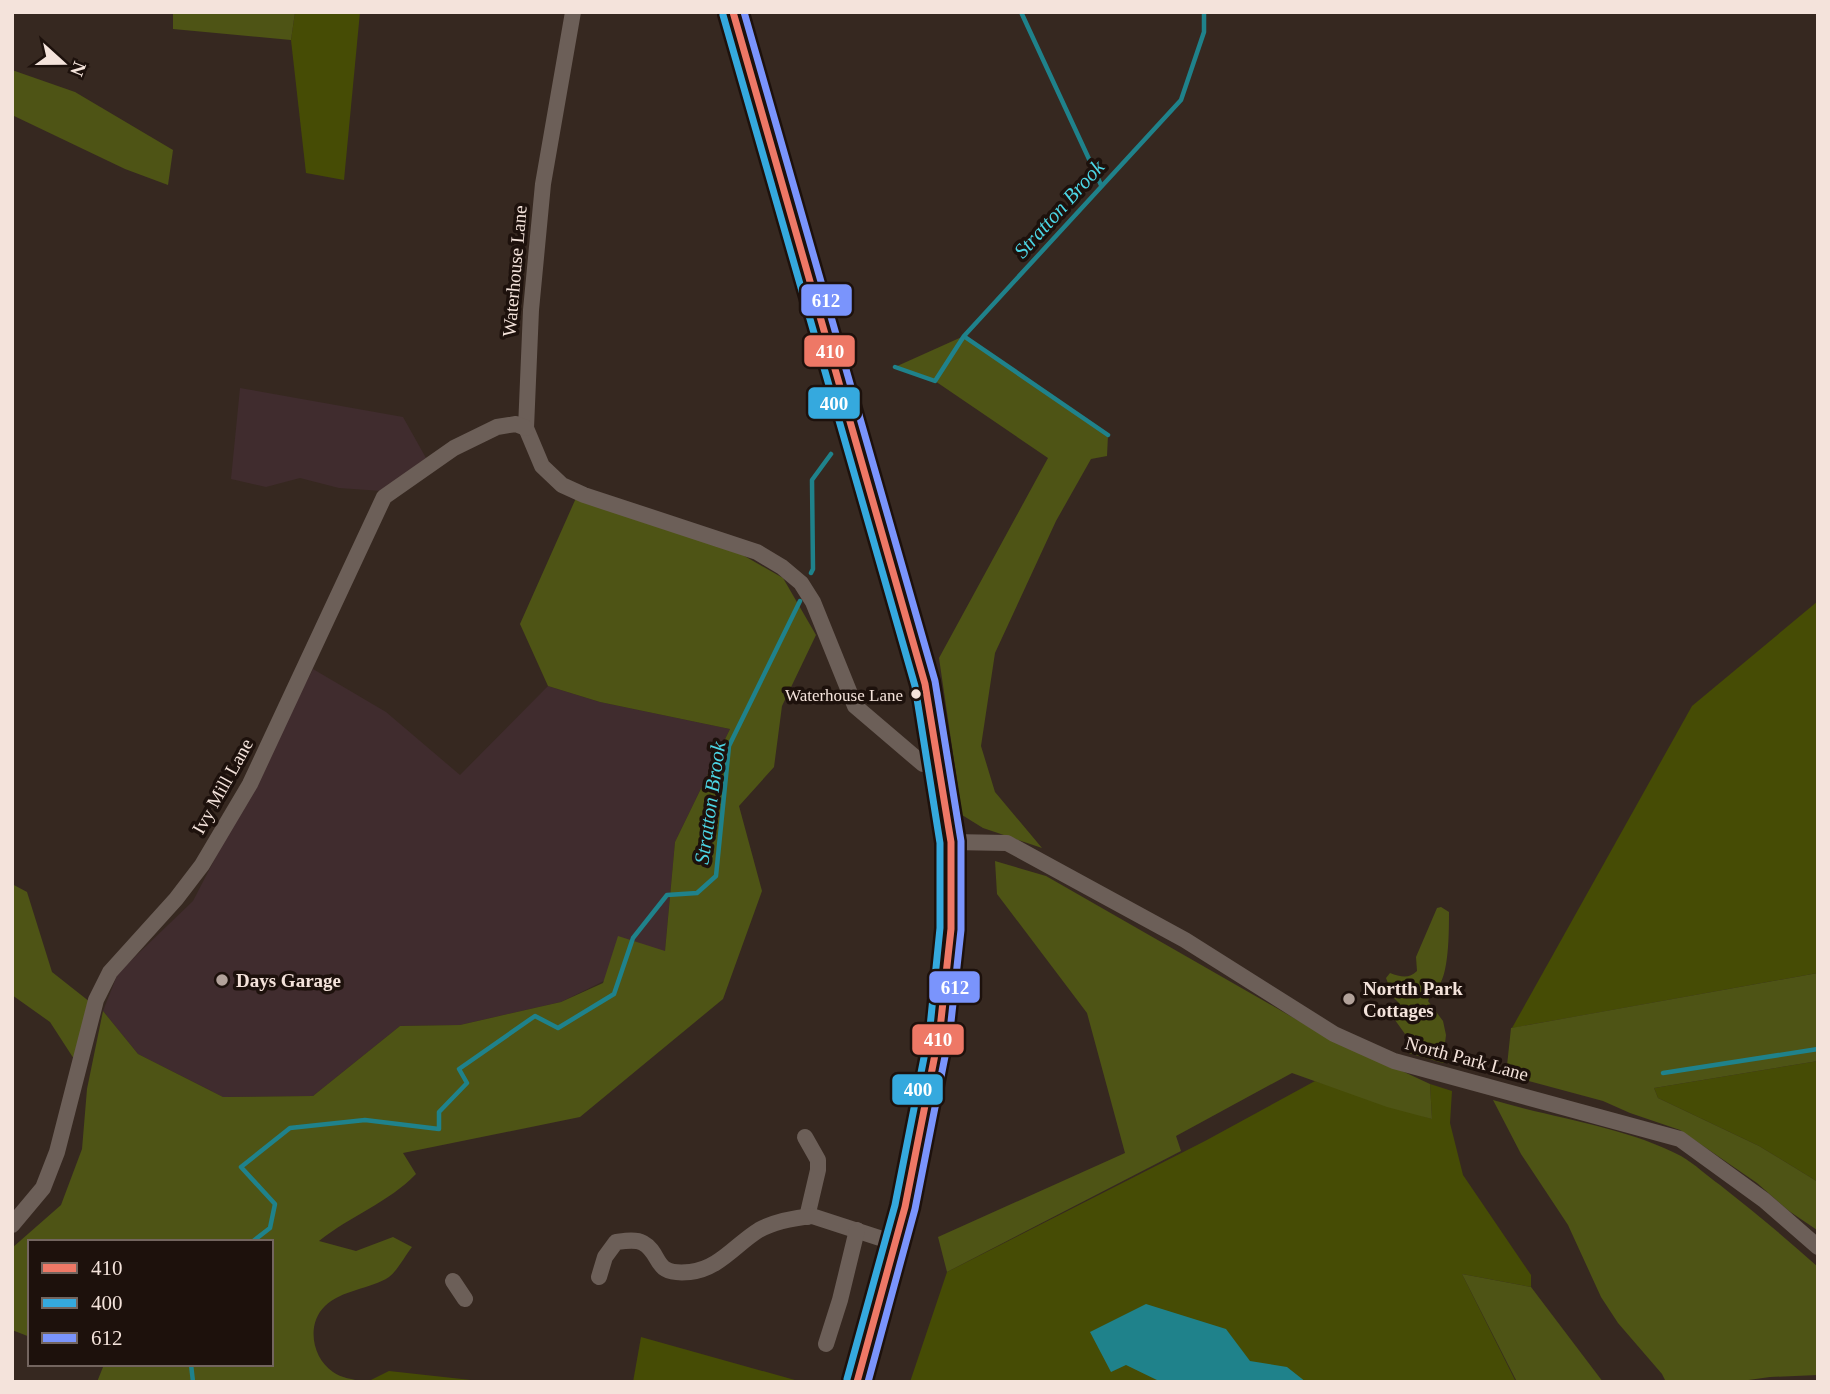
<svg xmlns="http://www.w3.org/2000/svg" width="1830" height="1394" font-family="Georgia,serif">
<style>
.industrial{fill:#402c2e}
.green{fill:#464c05}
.forest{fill:#4e5415}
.water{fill:#1f828b}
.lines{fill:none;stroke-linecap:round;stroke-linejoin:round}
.stream{stroke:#1f828b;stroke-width:4.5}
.minor{stroke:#6c5f58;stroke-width:16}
.major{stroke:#6e5f56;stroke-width:21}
.bus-1-casing{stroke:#1d110c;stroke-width:12}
.bus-2-casing{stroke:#1d110c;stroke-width:12}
.bus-3-casing{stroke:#1d110c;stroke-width:12}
.bus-1{stroke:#ee7866;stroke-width:7}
.bus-2{stroke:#35a9de;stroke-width:7}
.bus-3{stroke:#7a94fc;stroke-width:7}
.bus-dot{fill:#f4e3db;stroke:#1d110c;stroke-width:2.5}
.poi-dot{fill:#b2a29a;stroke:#1d110c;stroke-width:2.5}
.labels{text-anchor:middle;stroke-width:7;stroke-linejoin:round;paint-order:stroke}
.bus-label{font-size:17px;fill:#f4e3db;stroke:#1d110c;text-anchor:end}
.street-label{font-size:19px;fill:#f4e3db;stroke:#1d110c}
.poi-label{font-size:19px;font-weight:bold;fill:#f4e3db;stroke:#1d110c;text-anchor:start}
.water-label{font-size:21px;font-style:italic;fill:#4cd5e4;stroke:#1d110c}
.line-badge{stroke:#1d110c;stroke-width:2.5}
.badge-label{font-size:19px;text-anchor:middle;font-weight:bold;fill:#fff}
</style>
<rect width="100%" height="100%" fill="#362820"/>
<g class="industrial">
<polygon points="240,388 403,417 426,458 382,491 339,488 300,478 266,487 231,479"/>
<polygon points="313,669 386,712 460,775 548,686 600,702 730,729 675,842 665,951 561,1002 460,1025 400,1026 313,1096 223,1097 138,1054 103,1011 118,973 193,901"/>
</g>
<g class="green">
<polygon points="295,12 360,12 344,180 306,173 291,40"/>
<polygon points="1818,601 1818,973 1512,1028 1692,706"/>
<polygon points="1818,1061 1818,1182 1759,1146 1658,1098 1654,1088"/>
<polygon points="1315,1081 1432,1119 1430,1084 1452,1091 1450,1123 1463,1175 1531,1275 1531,1287 1462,1274 1516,1382 910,1382 947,1272 1205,1141"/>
<polygon points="641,1337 802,1382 633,1382"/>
<polygon points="389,1371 480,1381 480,1382 367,1382"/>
</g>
<g class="forest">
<polygon points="173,12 295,12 291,40 173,29"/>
<polygon points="12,70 75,92 173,150 168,185 125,169 12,115"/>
<polygon points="964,336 1108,435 1107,456 1091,459 1056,521 995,653 981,746 995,792 1042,848 983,828 962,815 939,658 1048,458 935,381 895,367"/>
<path d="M 576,498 L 734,550 L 783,578 L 816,635 L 782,706 L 774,767 L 739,806 L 762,891 L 723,999 L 580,1117 L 403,1153 L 416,1174 C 388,1203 350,1216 319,1241 L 356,1251 L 393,1237 L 412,1247 C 405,1256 397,1271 389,1277 C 371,1289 341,1290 325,1306 C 306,1324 312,1358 333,1372 C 341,1378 353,1379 363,1382 L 97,1382 L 103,1367 L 96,1364 L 271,1364 L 271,1242 L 30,1242 L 30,1337 L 12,1330 L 12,1248 L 61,1205 L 82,1149 L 87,1089 L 103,1011 L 138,1054 L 223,1097 L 313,1096 L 400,1026 L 460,1025 L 561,1002 L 603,983 L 618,936 L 665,951 L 675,842 L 730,729 L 600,702 L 548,686 L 520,624 Z"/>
<polygon points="995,861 1046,876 1320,1033 1430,1084 1432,1119 1387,1107 1292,1073 1176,1136 1181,1151 947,1272 938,1237 1125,1153 1087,1013 997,894"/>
<polygon points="12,884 27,892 52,972 90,1002 74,1059 50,1022 12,995"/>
<path d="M 1441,907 L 1449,912 C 1449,930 1449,966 1441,982 C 1437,989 1431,993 1428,1001 L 1443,1021 L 1446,1035 L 1445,1043 L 1451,1060 L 1443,1063 L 1405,1052 L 1405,1034 L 1395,1020 L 1395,1017 L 1402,1014 L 1400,1004 L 1393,997 L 1386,978 L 1390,973 C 1401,977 1409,979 1417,971 L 1416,957 L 1437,908 Z"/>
<polygon points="1818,973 1818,1061 1654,1088 1658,1098 1759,1146 1818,1182 1817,1230 1789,1211 1757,1183 1680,1130 1630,1113 1603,1101 1506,1075 1511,1028"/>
<path d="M 1493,1100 C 1553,1118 1627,1127 1681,1156 C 1695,1164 1707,1176 1720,1185 C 1754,1212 1786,1238 1818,1267 L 1818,1375 L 1770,1377 L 1734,1382 L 1666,1382 L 1662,1374 L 1618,1323 L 1601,1297 L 1568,1225 L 1521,1154 Z"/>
<polygon points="1462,1274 1531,1287 1603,1382 1517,1382"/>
</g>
<polygon class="water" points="1146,1304 1226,1329 1250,1361 1287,1367 1306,1382 1161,1382 1126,1365 1111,1372 1090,1332"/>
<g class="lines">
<g class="stream">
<polyline points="1021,12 1101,185"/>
<polyline points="965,337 1108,435"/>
<polyline points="895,367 935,381 964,336 1181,100 1204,32 1204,12"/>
<polyline points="811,573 813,569 812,480 831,454"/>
<polyline points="1663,1073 1818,1049"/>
<polyline points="252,1242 270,1228 275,1204 241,1167 290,1128 365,1120 439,1129 439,1112 467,1083 459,1069 535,1016 558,1028 614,994 633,938 667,895 697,893 716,876 729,746 800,601"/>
<polyline points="191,1364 193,1382"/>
</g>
<g class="minor">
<polyline points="573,12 543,184 531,310 526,428 542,466 562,485 584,495 757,552 782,567 801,583 813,602 855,706 923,764 939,762"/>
<polyline points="951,842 1007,843 1185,940 1334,1034 1394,1061 1680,1139 1764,1200 1818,1247"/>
<polyline points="805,1137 818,1160 818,1170 807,1217"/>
<polyline points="12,1225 43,1188 57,1152 96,1000 110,972 176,899 202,865 250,784 384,497 454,448 497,427 516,424 526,428"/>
<path d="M 599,1277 L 605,1257 L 616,1242 C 624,1241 636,1239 643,1243 C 663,1254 651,1276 690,1272 C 719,1269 736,1244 759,1230 C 775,1221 794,1218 812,1216 L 895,1243"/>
<polyline points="453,1281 465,1299"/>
<polyline points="826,1344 840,1300 857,1230"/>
</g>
<polyline class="major" points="733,12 925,684 951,842 951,929 940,1029 905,1207 857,1382"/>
<g class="bus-1-casing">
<polyline id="bus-1" points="733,12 925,684 951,842 951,929 940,1029 905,1207 857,1382"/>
</g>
<g class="bus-2-casing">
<polyline id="bus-2" points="723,15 915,686 940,843 940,928 930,1027 895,1205 847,1379"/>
</g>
<g class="bus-3-casing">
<polyline id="bus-3" points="744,12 935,681 961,841 961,930 950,1031 915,1209 868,1382"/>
</g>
<use href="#bus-1" class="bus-1"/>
<use href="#bus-2" class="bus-2"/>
<use href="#bus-3" class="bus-3"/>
</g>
<circle class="bus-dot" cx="916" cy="694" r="6"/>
<g class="poi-dot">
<circle cx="222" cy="980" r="7"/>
<circle cx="1349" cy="999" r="7"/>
</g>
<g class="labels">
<g class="bus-label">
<text x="903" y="701">Waterhouse Lane</text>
</g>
<g class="street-label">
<text transform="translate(514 271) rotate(-85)" y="7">Waterhouse Lane</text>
<text transform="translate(222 786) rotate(-61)" y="7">Ivy Mill Lane</text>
<text transform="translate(1467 1058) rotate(15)" y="7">North Park Lane</text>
</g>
<g class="poi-label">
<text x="236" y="987">Days Garage</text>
<text x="1363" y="995">Nortth Park<tspan x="1363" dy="22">Cottages</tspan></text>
</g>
<g class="water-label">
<text transform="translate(1059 209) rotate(-48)" y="7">Stratton Brook</text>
<text transform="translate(710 803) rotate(-82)" y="7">Stratton Brook</text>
</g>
</g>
<g class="line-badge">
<rect x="800" y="283" width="53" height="34" rx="7" fill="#7a94fc"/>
<rect x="803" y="334" width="53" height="34" rx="7" fill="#ee7866"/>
<rect x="807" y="386" width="54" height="34" rx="7" fill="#35a9de"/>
<rect x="928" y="970" width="53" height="34" rx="7" fill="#7a94fc"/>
<rect x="911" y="1023" width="54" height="33" rx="7" fill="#ee7866"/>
<rect x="891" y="1073" width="53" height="33" rx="7" fill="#35a9de"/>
</g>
<g class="badge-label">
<text x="826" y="307">612</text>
<text x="830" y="358">410</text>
<text x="834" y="410">400</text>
<text x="955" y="994">612</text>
<text x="938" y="1046">410</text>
<text x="918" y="1096">400</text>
</g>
<rect width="1830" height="1394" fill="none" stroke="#f4e3db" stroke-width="28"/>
<rect x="28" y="1240" width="245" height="126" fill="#1d110c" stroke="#73655f" stroke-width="2"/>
<rect x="42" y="1263" width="35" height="10" fill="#ee7866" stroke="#73655f" stroke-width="2"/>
<text x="91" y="1275" font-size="21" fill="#f4e3db">410</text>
<rect x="42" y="1298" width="35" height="10" fill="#35a9de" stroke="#73655f" stroke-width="2"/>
<text x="91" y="1310" font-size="21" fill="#f4e3db">400</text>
<rect x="42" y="1333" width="35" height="10" fill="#7a94fc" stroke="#73655f" stroke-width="2"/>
<text x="91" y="1345" font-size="21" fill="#f4e3db">612</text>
<g transform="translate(63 63) rotate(111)" stroke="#1d110c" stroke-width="5" paint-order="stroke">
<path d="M0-5L12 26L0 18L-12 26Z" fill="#f4e3db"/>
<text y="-10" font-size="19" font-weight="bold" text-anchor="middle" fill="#f4e3db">N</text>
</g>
</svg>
